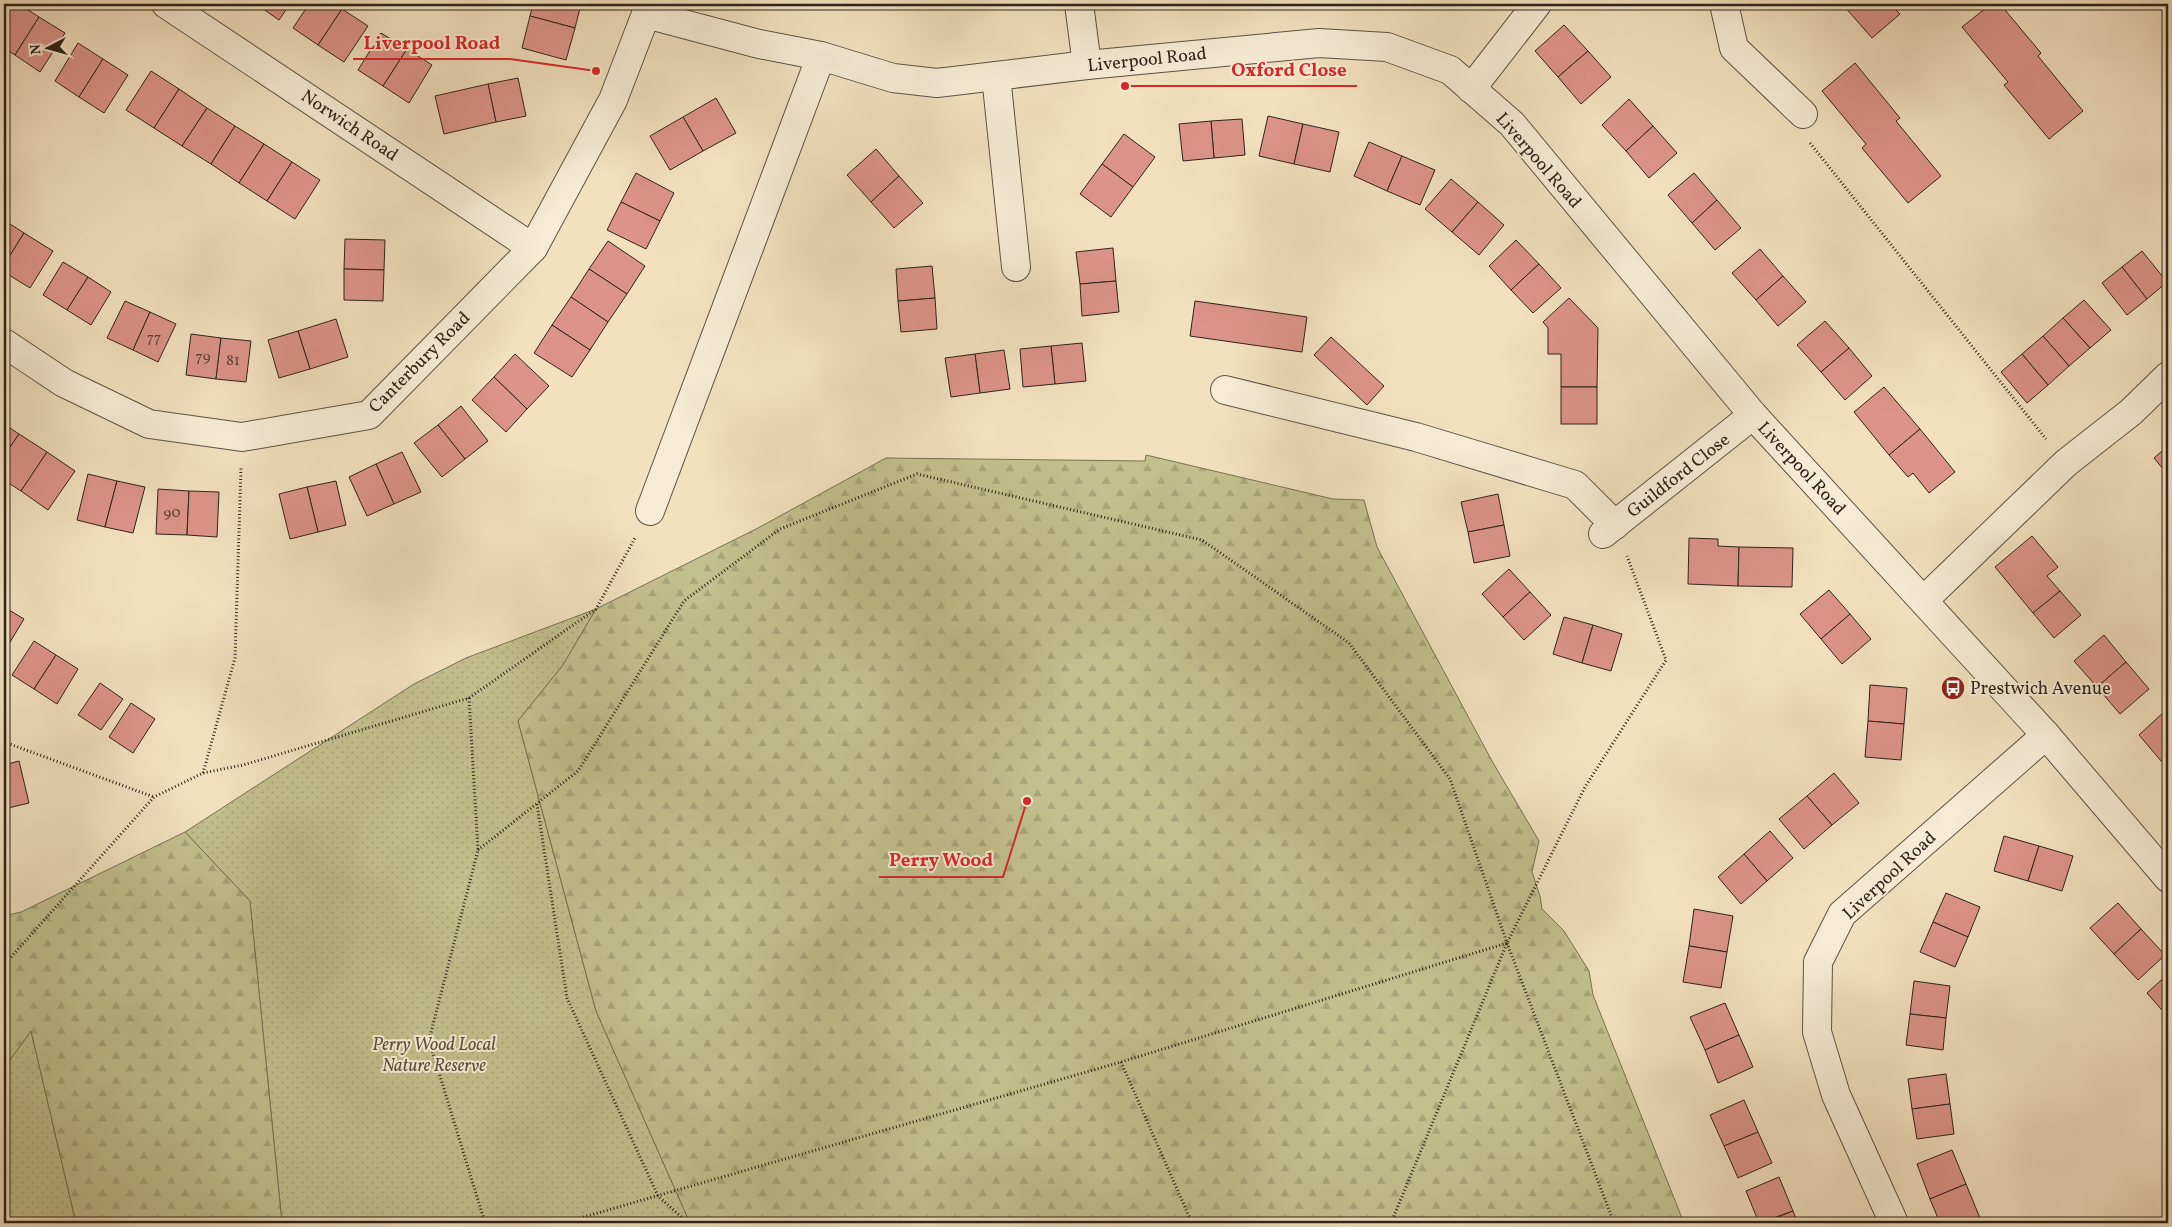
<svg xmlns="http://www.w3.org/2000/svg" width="2172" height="1227" font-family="Vollkorn,serif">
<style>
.grass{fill:url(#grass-dots);stroke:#787254}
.forest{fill:url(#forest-firs);stroke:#787254}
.building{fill:#dc9389;stroke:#2e231b}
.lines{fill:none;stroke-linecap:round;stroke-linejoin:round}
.minor-casing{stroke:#5f5244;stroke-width:30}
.path{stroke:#2e231b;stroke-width:3;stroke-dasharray:1 2.5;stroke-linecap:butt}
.minor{stroke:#f7ebd5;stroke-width:28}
.labels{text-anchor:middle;stroke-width:4;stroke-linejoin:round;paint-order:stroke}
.number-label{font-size:15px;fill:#5a3f36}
.street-label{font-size:18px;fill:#2e231b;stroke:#f7ebd5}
.poi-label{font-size:18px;fill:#2e231b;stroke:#f7ebd5;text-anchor:start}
.park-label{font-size:18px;font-style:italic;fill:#5a523d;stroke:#f7ebd5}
.leader{fill:none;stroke:#d62828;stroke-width:2}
.callout-dot{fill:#d62828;stroke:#f7ebd5;stroke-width:2}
.callout-label{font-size:19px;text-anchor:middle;font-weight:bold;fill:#d62828;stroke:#f7ebd5;stroke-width:4;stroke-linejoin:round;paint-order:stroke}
</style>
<defs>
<pattern id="grass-dots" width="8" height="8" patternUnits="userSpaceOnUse" patternTransform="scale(1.25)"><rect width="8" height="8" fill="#c2c08d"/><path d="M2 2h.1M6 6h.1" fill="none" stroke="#a7a579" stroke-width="1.8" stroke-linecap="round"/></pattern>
<pattern id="forest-firs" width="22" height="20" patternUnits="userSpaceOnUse" patternTransform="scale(1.25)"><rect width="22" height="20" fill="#c2c08d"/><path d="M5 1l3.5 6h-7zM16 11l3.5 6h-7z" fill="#a7a579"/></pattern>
</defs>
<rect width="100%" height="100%" fill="#f2e0bf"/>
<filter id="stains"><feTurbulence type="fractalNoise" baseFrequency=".004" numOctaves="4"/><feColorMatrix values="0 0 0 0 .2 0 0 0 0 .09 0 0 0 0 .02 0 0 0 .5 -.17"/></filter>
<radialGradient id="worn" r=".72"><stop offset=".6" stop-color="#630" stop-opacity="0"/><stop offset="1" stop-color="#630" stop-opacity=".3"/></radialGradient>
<g class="grass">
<polygon points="596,609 563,665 518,721 596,1011 690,1223 282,1223 250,901 185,832 414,684 466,658"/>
<polygon points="31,1031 76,1223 4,1223 4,1068"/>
</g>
<g class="forest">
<polygon points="1146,455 1333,499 1364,500 1377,547 1492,761 1539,841 1532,872 1540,896 1542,909 1564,931 1589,971 1593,995 1684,1223 690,1223 596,1011 518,721 563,665 596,609 758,528 886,458 1145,461"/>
<polygon points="185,832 250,901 282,1223 76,1223 31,1031 4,1068 4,916 21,912"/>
</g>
<g class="building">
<polygon points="12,4 19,4 39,17 15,55 4,48 4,17"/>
<polygon points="256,4 290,4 279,20"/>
<polygon points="309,4 334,4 342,9 318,45 293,28"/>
<polygon points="533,4 581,4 575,28 530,16"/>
<polygon points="1845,4 1902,4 1895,9 1900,14 1872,38 1843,5"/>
<polygon points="1991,4 2000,4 2041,53 2038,56 2083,111 2049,139 2004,85 2008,82 1962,27"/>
<polygon points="342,9 368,26 344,62 318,45"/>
<polygon points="530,16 575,28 566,60 522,48"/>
<polygon points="39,17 65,33 40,72 15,55"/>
<polygon points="1564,25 1588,51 1558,77 1535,51"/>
<polygon points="381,33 407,49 383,86 358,70"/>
<polygon points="78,43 103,59 79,97 55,81"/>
<polygon points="407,49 432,65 409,103 383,86"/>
<polygon points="1588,51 1611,77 1581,104 1558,77"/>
<polygon points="103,59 128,75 104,113 79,97"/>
<polygon points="1855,63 1900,118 1896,121 1941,176 1908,203 1862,148 1866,144 1822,91"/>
<polygon points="151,71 179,89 154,128 126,110"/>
<polygon points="518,78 526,116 496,122 488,84"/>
<polygon points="488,84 496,122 444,134 435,96"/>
<polygon points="179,89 207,108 182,146 154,128"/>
<polygon points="716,98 736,133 703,151 683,117"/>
<polygon points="1629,99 1653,126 1626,151 1602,125"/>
<polygon points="207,108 235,126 211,164 182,146"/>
<polygon points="1268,116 1303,124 1294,164 1259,156"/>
<polygon points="683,117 703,151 670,170 650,136"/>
<polygon points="1242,119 1245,155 1214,158 1211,121"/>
<polygon points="1211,121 1214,158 1183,161 1179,124"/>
<polygon points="1303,124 1339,132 1330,172 1294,164"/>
<polygon points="235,126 264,144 239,183 211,164"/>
<polygon points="1653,126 1677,153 1649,178 1626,151"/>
<polygon points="1124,134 1155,157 1133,187 1102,164"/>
<polygon points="1369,142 1402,156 1387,191 1354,176"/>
<polygon points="264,144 292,162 267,201 239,183"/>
<polygon points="876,149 899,176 871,202 847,175"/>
<polygon points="1402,156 1435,170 1420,205 1387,191"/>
<polygon points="292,162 320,180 295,219 267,201"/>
<polygon points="1102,164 1133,187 1111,217 1080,194"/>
<polygon points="636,173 674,193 660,221 621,202"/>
<polygon points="1694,173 1717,200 1692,223 1668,195"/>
<polygon points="899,176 923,203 894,228 871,202"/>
<polygon points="1451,179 1478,202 1452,232 1425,209"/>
<polygon points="1717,200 1741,228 1715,250 1692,223"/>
<polygon points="621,202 660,221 646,249 607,230"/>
<polygon points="1478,202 1504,225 1479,255 1452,232"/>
<polygon points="4,220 24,233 4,265"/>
<polygon points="24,233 53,251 30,288 4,272 4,265"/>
<polygon points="345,239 385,240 384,270 344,269"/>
<polygon points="1516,240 1539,264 1511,290 1489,266"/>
<polygon points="608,241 645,266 627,294 589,269"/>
<polygon points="1113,248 1116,281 1080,284 1076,252"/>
<polygon points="1760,249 1783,276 1756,300 1732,273"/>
<polygon points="2142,251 2167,282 2147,299 2122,267"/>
<polygon points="63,262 88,277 67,310 43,295"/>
<polygon points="1539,264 1561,288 1533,313 1511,290"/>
<polygon points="932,266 935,298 898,301 896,269"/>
<polygon points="2122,267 2147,299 2127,315 2102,283"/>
<polygon points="344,269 384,270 383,301 344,300"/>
<polygon points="589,269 627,294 608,322 571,297"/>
<polygon points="1783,276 1806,302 1778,326 1756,300"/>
<polygon points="88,277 111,292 91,325 67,310"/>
<polygon points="1116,281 1119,312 1082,316 1080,284"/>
<polygon points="571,297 608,322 590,350 552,325"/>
<polygon points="935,298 937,329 901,332 898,301"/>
<polygon points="1569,298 1598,328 1597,387 1561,387 1561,354 1548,354 1548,328 1543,322"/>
<polygon points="2084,300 2111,330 2090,348 2063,318"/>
<polygon points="125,301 150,312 133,350 107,338"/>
<polygon points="1195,301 1307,317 1302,352 1190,336"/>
<polygon points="150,312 176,324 158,362 133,350"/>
<polygon points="2063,318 2090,348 2069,366 2043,336"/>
<polygon points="336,319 348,357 310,369 298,331"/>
<polygon points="1825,321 1849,348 1821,372 1797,345"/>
<polygon points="552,325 590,350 572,377 534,353"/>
<polygon points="298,331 310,369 279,378 268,340"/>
<polygon points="191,334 221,338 216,379 186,375"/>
<polygon points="2043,336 2069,366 2048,385 2022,354"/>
<polygon points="1331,337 1384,386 1367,405 1314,355"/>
<polygon points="221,338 251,341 246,382 216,379"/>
<polygon points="1082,343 1086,381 1055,384 1051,346"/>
<polygon points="1051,346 1055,384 1023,387 1020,349"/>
<polygon points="1849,348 1872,376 1845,400 1821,372"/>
<polygon points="1004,350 1010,389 980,393 975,354"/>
<polygon points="515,354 549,386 527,409 494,377"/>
<polygon points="975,354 980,393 951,397 945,358"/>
<polygon points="2022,354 2048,385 2027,403 2001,372"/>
<polygon points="494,377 527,409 506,432 472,400"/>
<rect x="1561" y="387" width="36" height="37"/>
<polygon points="1884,387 1920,429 1889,455 1854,412"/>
<polygon points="461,406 488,441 465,459 438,425"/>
<polygon points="4,424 19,434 4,456"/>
<polygon points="438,425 465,459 442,477 414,443"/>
<polygon points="1920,429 1955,472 1929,493 1913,473 1908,477 1889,455"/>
<polygon points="19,434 47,452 21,491 4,480 4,456"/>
<polygon points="2168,446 2168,475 2154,458"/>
<polygon points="47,452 75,471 48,510 21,491"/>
<polygon points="402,452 421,492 394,504 376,464"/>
<polygon points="376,464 394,504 367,516 349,477"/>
<polygon points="88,474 117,481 105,527 77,520"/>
<polygon points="117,481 145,487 133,533 105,527"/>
<polygon points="336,481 346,525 318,532 307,487"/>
<polygon points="307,487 318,532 290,539 279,494"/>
<polygon points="158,489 189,491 187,535 156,534"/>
<polygon points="189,491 219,492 217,537 187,535"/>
<polygon points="1498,494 1504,525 1468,532 1461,502"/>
<polygon points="1504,525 1510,556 1474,563 1468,532"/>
<polygon points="2032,536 2058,567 2047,576 2060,591 2033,613 1995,567"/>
<polygon points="1689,538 1718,539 1718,546 1739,547 1738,586 1688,584"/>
<polygon points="1739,547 1793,548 1792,587 1738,586"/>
<polygon points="1509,569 1530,592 1503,617 1482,594"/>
<polygon points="1829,590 1850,614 1821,639 1800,614"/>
<polygon points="2060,591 2081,615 2054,638 2033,613"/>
<polygon points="1530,592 1551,615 1524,640 1503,617"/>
<polygon points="4,607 24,619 4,652"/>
<polygon points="1850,614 1871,639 1842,664 1821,639"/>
<polygon points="1564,617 1593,625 1582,663 1553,654"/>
<polygon points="1593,625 1622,634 1611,671 1582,663"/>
<polygon points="2104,635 2126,662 2097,687 2074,661"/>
<polygon points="34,641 56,655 34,689 12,675"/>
<polygon points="56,655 78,669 57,704 34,689"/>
<polygon points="2126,662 2149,689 2120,714 2097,687"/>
<polygon points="100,683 123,699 101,730 78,715"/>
<polygon points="1870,685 1907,688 1904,724 1868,721"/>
<polygon points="131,703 155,719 133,753 109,737"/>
<polygon points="2166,710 2168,713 2168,757 2162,762 2139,735"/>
<polygon points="1868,721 1904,724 1901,760 1865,757"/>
<polygon points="19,761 29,803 4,809 4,765"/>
<polygon points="1834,773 1859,803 1832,825 1807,796"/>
<polygon points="1807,796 1832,825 1804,849 1779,819"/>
<polygon points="1770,831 1793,858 1767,881 1744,854"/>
<polygon points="2004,836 2039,846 2028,881 1994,871"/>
<polygon points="2039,846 2073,856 2062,891 2028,881"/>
<polygon points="1744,854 1767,881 1741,904 1718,877"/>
<polygon points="1946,893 1980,907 1968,937 1933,922"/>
<polygon points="2118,903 2141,929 2114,954 2090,928"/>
<polygon points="1694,909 1733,916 1727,952 1689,946"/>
<polygon points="1933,922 1968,937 1955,967 1920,952"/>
<polygon points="2141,929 2165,955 2138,980 2114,954"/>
<polygon points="1689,946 1727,952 1721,988 1683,982"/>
<polygon points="2168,974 2168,1017 2147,993"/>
<polygon points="1914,981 1950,986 1946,1018 1910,1014"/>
<polygon points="1725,1003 1739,1035 1705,1050 1690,1017"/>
<polygon points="1910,1014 1946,1018 1943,1050 1906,1045"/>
<polygon points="1739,1035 1753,1067 1718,1083 1705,1050"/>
<polygon points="1946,1074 1950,1104 1912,1109 1908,1079"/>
<polygon points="1744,1100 1758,1132 1724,1146 1710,1115"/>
<polygon points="1950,1104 1954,1134 1917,1139 1912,1109"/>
<polygon points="1758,1132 1772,1163 1738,1178 1724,1146"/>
<polygon points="1952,1150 1966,1184 1930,1199 1917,1164"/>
<polygon points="1779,1177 1793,1211 1759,1223 1746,1191"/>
<polygon points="1966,1184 1980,1218 1968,1223 1940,1223 1930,1199"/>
<polygon points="1793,1211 1798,1223 1763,1223"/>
</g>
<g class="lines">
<g class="minor-casing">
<g id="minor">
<polyline points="166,4 533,248"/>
<polyline points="1079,4 1087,65"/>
<polyline points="1724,4 1734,48 1803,114"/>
<polyline points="646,14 759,44 821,56 893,78 937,83 1087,65 1319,43 1387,47 1450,70 1512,124 1753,415 2046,735 2168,878"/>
<polyline points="996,76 1016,267"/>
<polyline points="1471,89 1537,4"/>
<polyline points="4,343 64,383 149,424 242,437 369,415 533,248 613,100 646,14 647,4"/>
<polyline points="1225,390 1416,437 1575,485 1615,525"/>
<polyline points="650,511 821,56"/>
<polyline points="1603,534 1753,415"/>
<polyline points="1924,600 2066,463 2131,412 2168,376"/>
<polyline points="1894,1223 1836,1095 1817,1032 1818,962 1842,914 2046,735"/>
</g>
</g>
<g class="path">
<polyline points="1810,143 2046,439"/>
<polyline points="469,698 478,850 429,1040 485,1223"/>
<polyline points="4,742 154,797"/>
<polyline points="203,773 235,658 241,468"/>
<polyline points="537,804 567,998 658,1196 688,1223"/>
<polyline points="478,850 578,771 684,601 780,529 917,474 1202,540 1349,643 1450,779 1507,943 1614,1223"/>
<polyline points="4,965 154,797 203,773 243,765 469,698 596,609 635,538"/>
<polyline points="1121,1062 1192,1223"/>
<polyline points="563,1223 1121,1062 1507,943"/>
<polyline points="1391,1223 1507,943 1585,787 1666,660 1627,556"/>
</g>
<use href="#minor" class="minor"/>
</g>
<defs>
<g id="bus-disc" transform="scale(1.25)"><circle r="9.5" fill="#8f2418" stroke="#f7ebd5"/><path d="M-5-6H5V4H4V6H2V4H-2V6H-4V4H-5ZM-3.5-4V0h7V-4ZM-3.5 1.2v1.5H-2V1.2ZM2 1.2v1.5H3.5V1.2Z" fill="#fff"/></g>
</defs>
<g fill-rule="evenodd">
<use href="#bus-disc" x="1953" y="688"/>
</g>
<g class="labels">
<g class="number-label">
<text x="154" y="342">77</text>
<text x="203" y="361">79</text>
<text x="233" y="365">81</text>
<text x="172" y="517">90</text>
</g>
<g class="street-label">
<text transform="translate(1147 59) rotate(-6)" y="6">Liverpool Road</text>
<text transform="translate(350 125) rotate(34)" y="6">Norwich Road</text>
<text transform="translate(1539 160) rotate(49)" y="6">Liverpool Road</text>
<text transform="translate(419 362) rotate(-45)" y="6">Canterbury Road</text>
<text transform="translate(1802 468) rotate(47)" y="6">Liverpool Road</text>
<text transform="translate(1678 475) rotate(-38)" y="6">Guildford Close</text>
<text transform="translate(1889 875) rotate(-43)" y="6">Liverpool Road</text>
</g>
<g class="poi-label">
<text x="1970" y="694">Prestwich Avenue</text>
</g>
<g class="park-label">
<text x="434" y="1050">Perry Wood Local<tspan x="434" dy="21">Nature Reserve</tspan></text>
</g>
</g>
<path class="leader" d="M596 71L510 59H353M1125 86L1222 86H1357M1027 801L1003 877H879"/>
<g class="callout-dot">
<circle cx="596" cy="71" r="5"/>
<circle cx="1125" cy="86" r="5"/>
<circle cx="1027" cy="801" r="5"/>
</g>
<g class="callout-label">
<text x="432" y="49">Liverpool Road</text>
<text x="1289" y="76">Oxford Close</text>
<text x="941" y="866">Perry Wood</text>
</g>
<rect width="2172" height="1227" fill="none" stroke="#f2e0bf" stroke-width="20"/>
<rect x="5" y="5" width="2162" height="1217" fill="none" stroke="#2e231b" stroke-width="2.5"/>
<rect x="10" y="10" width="2152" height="1207" fill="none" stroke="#2e231b"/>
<g transform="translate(48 48) rotate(264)" stroke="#f7ebd5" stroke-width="4" paint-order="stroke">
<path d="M0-4L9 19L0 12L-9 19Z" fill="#2e231b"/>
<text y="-8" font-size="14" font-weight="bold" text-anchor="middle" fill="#2e231b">N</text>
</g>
<rect width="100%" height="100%" filter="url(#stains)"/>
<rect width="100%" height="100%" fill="url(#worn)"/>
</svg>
